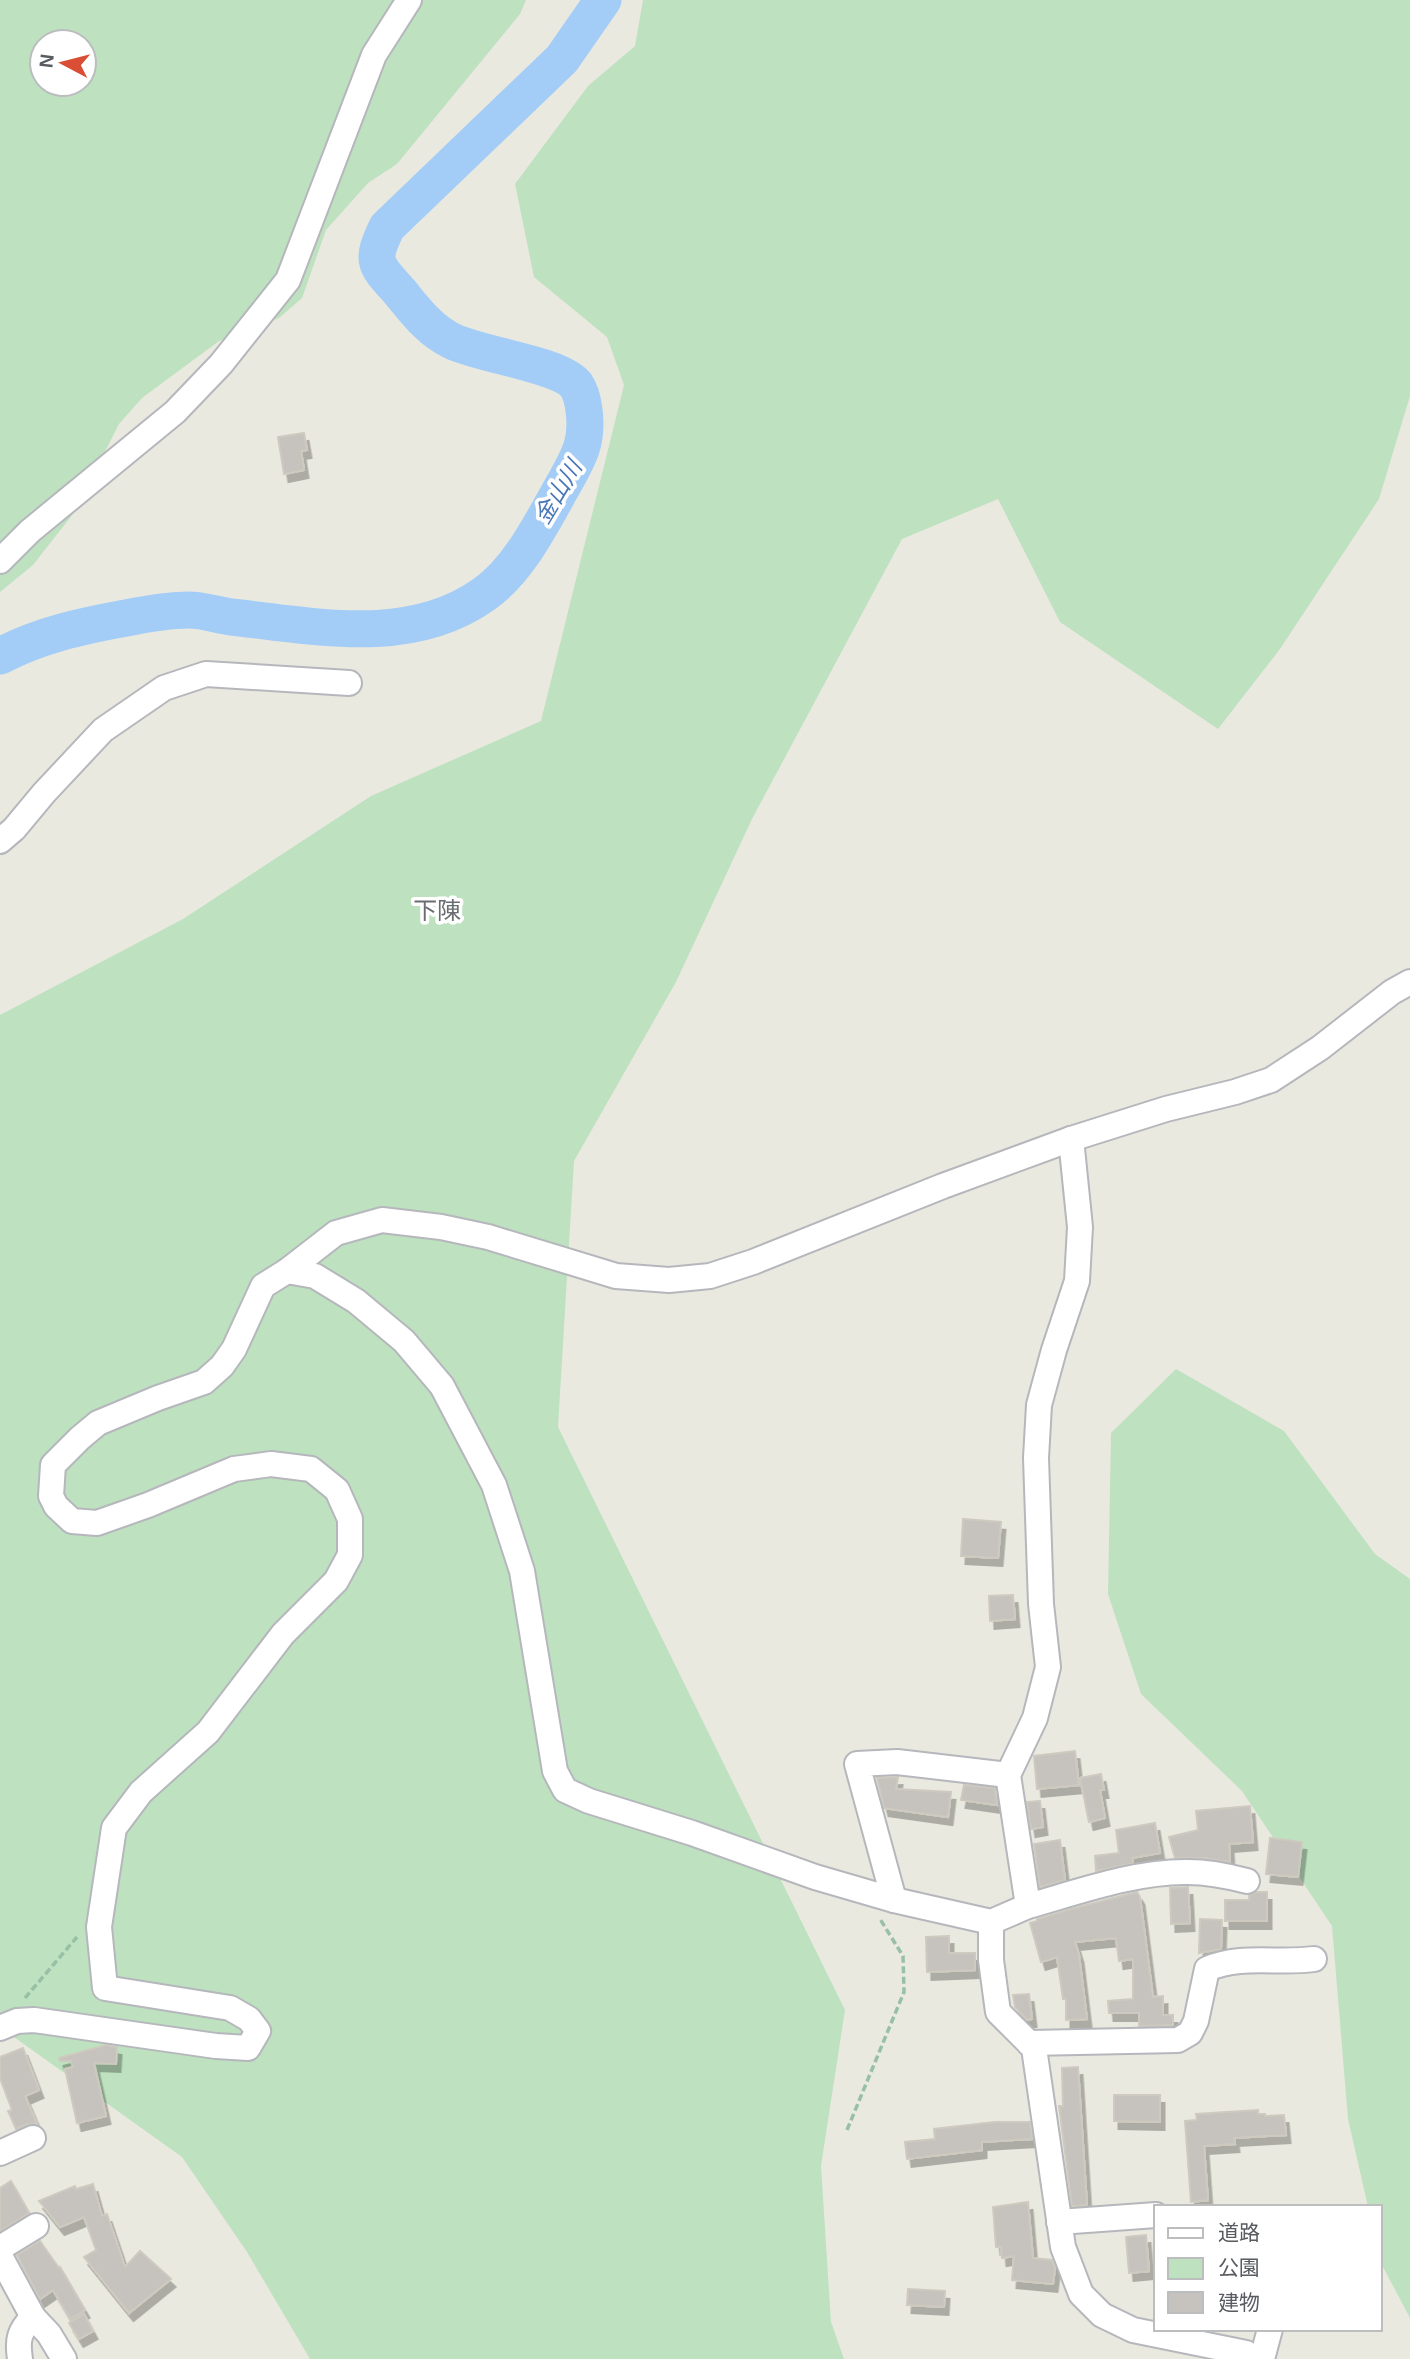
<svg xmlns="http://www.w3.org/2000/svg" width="1410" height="2359" font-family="Arial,'Noto Sans JP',sans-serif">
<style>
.green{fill:#bee1c0;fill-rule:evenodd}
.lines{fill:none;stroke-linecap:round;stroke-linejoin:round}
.river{stroke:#a3cdf7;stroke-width:37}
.building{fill:#c6c2bd;stroke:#cecabf;stroke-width:2;filter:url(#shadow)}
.minor-casing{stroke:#b5b7bc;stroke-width:28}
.path{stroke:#98c0a6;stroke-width:3.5;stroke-dasharray:7 3.5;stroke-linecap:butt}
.minor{stroke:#fff;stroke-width:24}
.labels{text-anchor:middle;stroke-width:7;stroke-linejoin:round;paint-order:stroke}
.water-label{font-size:23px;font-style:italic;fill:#4977b7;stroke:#fff}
.quarter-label{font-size:24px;fill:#6a6d71;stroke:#fff}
</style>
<defs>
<filter id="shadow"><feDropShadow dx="4.5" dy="8" stdDeviation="0" flood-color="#0004"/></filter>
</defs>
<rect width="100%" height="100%" fill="#eae9e0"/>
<g class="green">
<path d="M 0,0 L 526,0 L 520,14 L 397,164 L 368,183 L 326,230 L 302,298 L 279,318 L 219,341 L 142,398 L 119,424 L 73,514 L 33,565 L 0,592 ZM 42,42 L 84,42 L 84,84 L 42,84 Z"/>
<polygon points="643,0 1410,0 1410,396 1379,499 1280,649 1218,729 1060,622 998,499 902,539 752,819 676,982 574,1161 558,1427 845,2010 821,2166 831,2322 844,2359 310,2359 247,2252 182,2157 0,2027 0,1015 183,919 371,796 541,721 624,385 607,337 534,277 515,184 588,86 635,46"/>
<polygon points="1176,1369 1284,1431 1375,1554 1410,1579 1410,2318 1382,2265 1380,2207 1368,2207 1348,2119 1332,1926 1242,1791 1141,1694 1108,1594 1111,1433"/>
</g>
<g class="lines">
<path class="river" d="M 0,656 C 40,635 82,626 126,618 C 146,614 169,610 189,610 C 203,610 217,615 231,617 C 314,626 409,647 483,595 C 520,570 544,518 566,480 C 580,455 588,440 584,410 C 583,402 581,392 576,385 C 560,364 480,355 452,341 C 429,330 415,310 399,291 C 375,264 370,262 387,227 L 562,59 L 603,0"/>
</g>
<g class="building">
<polygon points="304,433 307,450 301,451 304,470 284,474 278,437"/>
<polygon points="963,1519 1001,1522 998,1558 961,1556"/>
<polygon points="1013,1595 1015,1619 990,1621 989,1596"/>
<polygon points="1075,1751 1079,1785 1037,1789 1034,1756"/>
<polygon points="1101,1774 1104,1790 1100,1790 1105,1818 1089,1822 1080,1778"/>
<polygon points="898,1777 896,1789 951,1792 948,1817 884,1808 877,1778"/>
<polygon points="964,1785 995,1788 997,1805 961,1800"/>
<polygon points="1040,1801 1043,1827 1031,1829 1027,1802"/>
<polygon points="1250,1806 1253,1842 1229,1844 1230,1862 1205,1858 1175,1858 1169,1837 1198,1830 1196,1811"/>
<polygon points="1155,1823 1160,1853 1132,1858 1133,1863 1096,1871 1095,1856 1119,1853 1116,1830"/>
<polygon points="1270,1838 1302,1842 1298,1877 1266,1874"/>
<polygon points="1060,1840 1065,1880 1040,1887 1034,1844"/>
<polygon points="1188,1887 1190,1923 1171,1924 1170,1888"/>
<polygon points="1137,1892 1140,1897 1153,1997 1163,1996 1163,2015 1173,2015 1173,2025 1139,2026 1139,2013 1109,2013 1108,2001 1133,1999 1133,1959 1119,1961 1116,1938 1075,1942 1079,1955 1087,2019 1066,2020 1066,1999 1063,1999 1057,1957 1041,1962 1030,1923 1037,1921 1037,1919 1071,1909"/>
<polygon points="1257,1892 1267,1892 1267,1921 1225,1921 1225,1900 1249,1900 1249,1895"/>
<polygon points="1200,1919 1222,1920 1221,1949 1199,1953"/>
<polygon points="949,1936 949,1953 975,1953 975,1970 927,1972 926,1937"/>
<polygon points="1029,1994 1032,2019 1027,2020 1015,2007 1013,1995"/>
<polygon points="106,2045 117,2047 116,2064 94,2063 106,2116 77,2123 65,2069 73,2067 71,2061 60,2061 59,2058"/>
<polygon points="23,2048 39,2090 25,2096 37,2124 27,2124 16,2129 8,2111 12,2110 0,2078 0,2057"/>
<polygon points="1078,2067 1087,2205 1072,2206 1059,2106 1063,2106 1062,2068"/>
<polygon points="1114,2095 1160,2095 1160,2122 1114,2121"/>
<polygon points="1258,2110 1258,2114 1265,2114 1265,2116 1284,2115 1286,2135 1234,2138 1235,2144 1204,2146 1208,2200 1191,2202 1185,2121 1197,2120 1196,2114"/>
<polygon points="995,2122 1030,2122 1032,2139 982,2142 982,2150 907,2159 905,2142 935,2139 934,2129"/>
<polygon points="11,2181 29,2213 0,2231 0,2188"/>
<polygon points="93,2184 102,2216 107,2214 125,2267 140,2251 171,2279 129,2313 84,2257 96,2250 84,2217 60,2227 39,2201 75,2186 76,2189"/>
<polygon points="1028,2202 1033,2258 1052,2260 1055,2268 1053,2284 1012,2280 1014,2256 1002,2258 1001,2247 996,2247 993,2207"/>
<polygon points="1146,2235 1149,2271 1129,2273 1126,2237"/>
<polygon points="40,2241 59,2268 60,2267 85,2310 70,2319 53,2290 40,2299 17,2255"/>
<polygon points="908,2289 945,2291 944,2307 907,2305"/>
<polygon points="84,2314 93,2331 79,2339 69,2323"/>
</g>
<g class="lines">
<g class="minor-casing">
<g id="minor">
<polyline points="0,561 30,531 175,412 221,364 288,280 374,55 409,0"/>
<polyline points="0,841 14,829 44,793 103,730 164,688 206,674 349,683"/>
<polyline points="287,1271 315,1276 356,1301 404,1341 442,1386 494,1485 522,1571 555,1771 565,1790 589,1801 692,1833 815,1877 894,1900 991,1922 1028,1906 1008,1775 1035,1718 1048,1667 1041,1604 1036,1458 1039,1405 1054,1350 1077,1281 1080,1227 1071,1139"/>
<polyline points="894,1900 857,1764 897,1762 1008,1775"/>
<path d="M 1028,1906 C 1078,1892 1136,1871 1188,1872 C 1208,1872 1228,1876 1247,1881"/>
<polyline points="991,1922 991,1960 998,2012 1034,2048 1063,2247 1081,2294 1102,2315 1133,2330 1246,2353 1256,2359"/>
<polyline points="0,2028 17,2021 34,2020 216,2046 248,2048 258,2031 249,2019 230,2008 105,1988 99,1927 114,1828 141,1792 208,1732 283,1634 336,1581 350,1555 350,1519 337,1490 311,1469 271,1464 234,1469 148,1505 97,1523 72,1521 56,1506 51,1496 53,1465 80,1438 98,1423 158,1398 204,1382 222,1366 234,1349 263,1286 287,1271 336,1233 382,1220 441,1227 488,1237 616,1276 669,1280 710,1276 753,1262 943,1186 1071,1139 1166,1109 1235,1092 1271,1080 1320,1048 1392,992 1410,982"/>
<path d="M 1029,2043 L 1178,2040 L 1190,2033 L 1196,2021 L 1207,1969 C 1242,1954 1277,1964 1314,1959"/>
<polyline points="0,2153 33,2138"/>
<polyline points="1059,2222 1156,2215"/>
<polyline points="0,2248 36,2226"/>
<path d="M 0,2256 L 33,2317 C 19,2331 17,2340 20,2359"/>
<polyline points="33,2317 49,2334 64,2359"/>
<polyline points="1262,2359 1270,2329"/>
</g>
</g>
<g class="path">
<polyline points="25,1998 77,1937"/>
<polyline points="847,2130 904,1992 903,1956 880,1919"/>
</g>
<use href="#minor" class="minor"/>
</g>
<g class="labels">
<g class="water-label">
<text transform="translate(558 492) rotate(-59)" y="8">金山川</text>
</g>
<g class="quarter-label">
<text x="437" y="919">下陳</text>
</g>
</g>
<rect x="1154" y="2205" width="228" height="126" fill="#ffffff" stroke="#bcbdbf" stroke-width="2"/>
<rect x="1168" y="2228" width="35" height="10" fill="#ffffff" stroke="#bcbdbf" stroke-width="2"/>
<text x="1218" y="2240" font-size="21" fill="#585b60">道路</text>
<rect x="1168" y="2258" width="35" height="21" fill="#bee1c0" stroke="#bcbdbf" stroke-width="2"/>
<text x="1218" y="2275" font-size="21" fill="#585b60">公園</text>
<rect x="1168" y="2292" width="35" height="21" fill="#c6c2bd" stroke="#bcbdbf" stroke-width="2"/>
<text x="1218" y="2310" font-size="21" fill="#585b60">建物</text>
<g transform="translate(63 63) rotate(277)"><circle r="33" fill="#ffffff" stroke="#bcbdbf" stroke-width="2"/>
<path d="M0-5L12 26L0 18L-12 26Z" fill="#da4e36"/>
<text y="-10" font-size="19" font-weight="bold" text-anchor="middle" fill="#585b60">N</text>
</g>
</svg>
